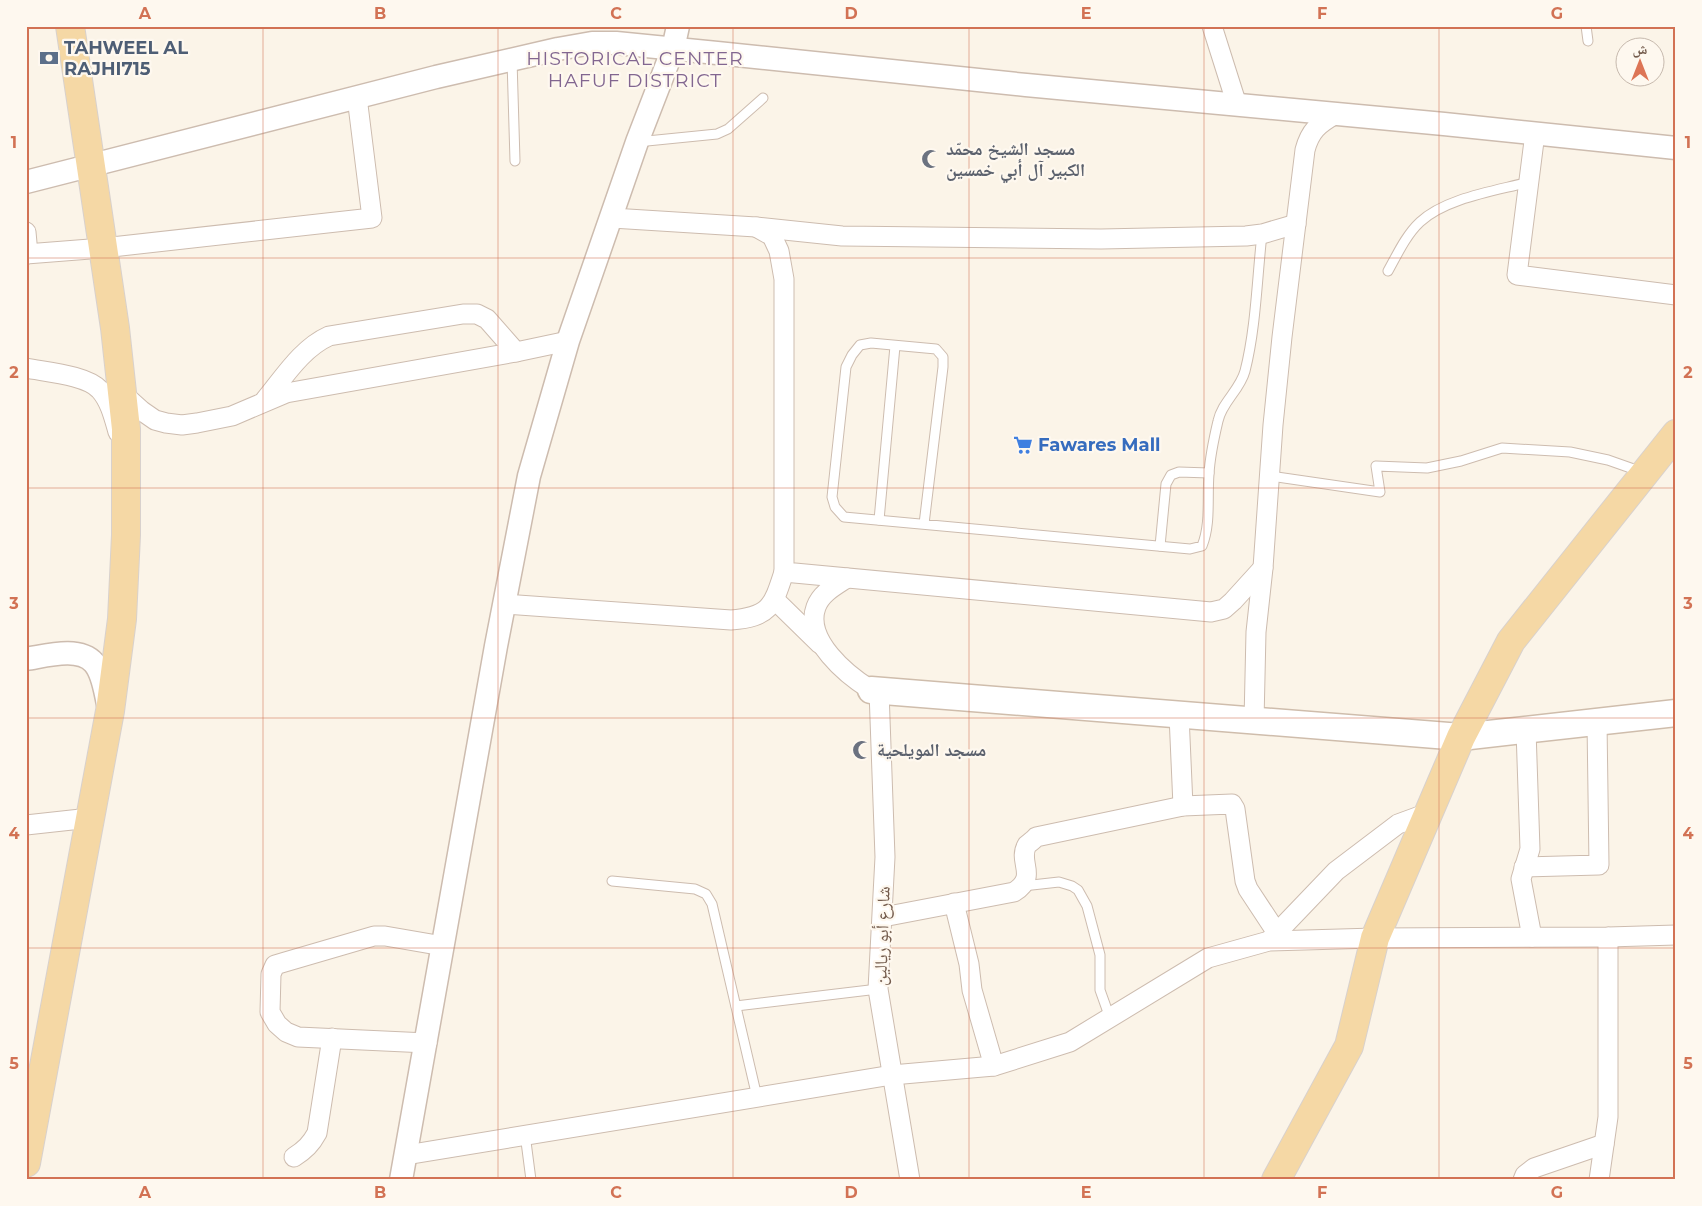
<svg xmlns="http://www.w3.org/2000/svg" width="1702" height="1206" font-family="Montserrat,'Noto Naskh Arabic',sans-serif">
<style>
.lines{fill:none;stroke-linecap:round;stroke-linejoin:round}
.service-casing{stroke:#cdbcaf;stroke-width:11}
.minor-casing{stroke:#cdbcaf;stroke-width:21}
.tertiary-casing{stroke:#cdbcaf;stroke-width:25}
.secondary-casing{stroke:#cfbdac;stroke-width:29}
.primary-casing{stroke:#d8d1cd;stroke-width:30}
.service{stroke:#fff;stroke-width:9}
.minor{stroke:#fff;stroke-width:19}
.tertiary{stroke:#fff;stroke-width:22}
.secondary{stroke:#fff;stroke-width:26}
.primary{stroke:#f5d8a5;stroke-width:28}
.grid{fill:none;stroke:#d27254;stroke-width:1;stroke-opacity:0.55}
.labels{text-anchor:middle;stroke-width:4.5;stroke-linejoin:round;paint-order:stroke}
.service-label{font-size:18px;font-weight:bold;fill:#4e5e75;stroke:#fef8ef;text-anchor:start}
.worship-label{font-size:18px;font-weight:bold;fill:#5b616d;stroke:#fef8ef;text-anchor:start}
.shop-label{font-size:18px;font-weight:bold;fill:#366cbe;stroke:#fef8ef;text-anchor:start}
.street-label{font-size:18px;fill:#745c4d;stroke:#fef8ef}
.neighbourhood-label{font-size:19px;letter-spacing:1px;fill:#826690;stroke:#fef8ef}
.neatline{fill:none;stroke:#d27254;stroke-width:2}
.grid-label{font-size:16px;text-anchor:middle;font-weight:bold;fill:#d27254}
</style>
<rect width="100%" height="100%" fill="#fbf4e8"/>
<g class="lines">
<g class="service-casing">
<g id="service">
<polyline points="1586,26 1588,41"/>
<polyline points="512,60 515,161"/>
<polyline points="637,142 717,134 728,129 763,98"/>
<path d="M 1388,271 C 1397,255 1406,235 1420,222 C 1446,198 1495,191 1529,182"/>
<polyline points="1270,476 1380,492 1376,466 1427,468 1461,461 1502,448 1570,452 1608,460 1642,472"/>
<polyline points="879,520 895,346"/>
<path d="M 924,524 L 943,367 L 943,357 L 936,349 L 871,343 L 860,345 L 852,355 L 846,367 L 832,497 L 835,507 L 844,517 L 1190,549 L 1202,546 C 1211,524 1207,498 1209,474 C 1210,456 1214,438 1218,421 C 1222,402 1240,390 1245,371 C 1256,328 1257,278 1262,234"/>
<polyline points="1160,546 1166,484 1171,475 1179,472 1209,473"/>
<polyline points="612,881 695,889 706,894 712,904 757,1097"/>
<polyline points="1023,886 1059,882 1072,886 1078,890 1087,906 1100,955 1100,990 1110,1018"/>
<polyline points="736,1006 878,989"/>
<polyline points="525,1134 531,1180"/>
</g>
</g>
<g class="minor-casing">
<g id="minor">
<polyline points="1212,26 1237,105"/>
<polyline points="1535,133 1517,275 1676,295"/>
<polyline points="612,218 756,227 842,236 1101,239 1246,236 1262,234 1296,224"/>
<polyline points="756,227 772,236 779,251 784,279 784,572 1211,612 1224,609 1233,601 1263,568"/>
<polyline points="26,232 28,254"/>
<polyline points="26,254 103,248 372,218 357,97"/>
<path d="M 26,368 C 45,372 87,375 100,390 C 110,401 114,418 118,432"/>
<polyline points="122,393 142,411 155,420 166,423 182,425 197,423 232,416 286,393 516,352 568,341"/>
<path d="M 265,400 C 284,377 302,348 329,336 L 463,314 L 477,314 L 487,319 L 516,352"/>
<path d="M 847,578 C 835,586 821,593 816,607 C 804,640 847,675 871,690"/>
<polyline points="775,600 820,644"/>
<path d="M 504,604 L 731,620 C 770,617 773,606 784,572"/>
<polyline points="879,691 885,857 878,989 910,1180"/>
<polyline points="1179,715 1183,806"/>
<path d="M 1254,721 L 1256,632 L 1263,568 L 1273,425 L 1282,337 L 1305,150 C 1310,131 1318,124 1336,114"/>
<polyline points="1526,730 1530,849 1521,879 1532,937"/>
<polyline points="26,825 90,818"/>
<polyline points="1524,867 1599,865 1597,722"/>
<polyline points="954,903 969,964 972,990 994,1066"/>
<path d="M 883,917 L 1014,892 C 1039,876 1017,862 1027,845 C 1029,843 1034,840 1036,837 L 1183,806 L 1232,804 L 1235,809 L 1245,881 L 1248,889 L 1277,933"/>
<polyline points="1270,940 1336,871 1398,824 1428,813"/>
<polyline points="427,1043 298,1037 286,1032 277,1024 270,1012 271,974 275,965 285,962 374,936 385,936 443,946"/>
<polyline points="406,1155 892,1075 994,1066 1070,1042 1208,958 1269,941 1375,938 1608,937 1676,935"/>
<path d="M 294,1157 C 305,1150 311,1144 317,1133 L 332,1038"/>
<polyline points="1523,1180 1525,1175 1534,1168 1604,1144"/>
<polyline points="1599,1180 1608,1117 1608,937"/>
</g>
</g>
<g class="tertiary-casing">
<g id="tertiary">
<polyline points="26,182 436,77 558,49 592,43 616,43 717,53 1026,85 1444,124 1676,148"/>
<path d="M 26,659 C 46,656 79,646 94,663 C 103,673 105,691 108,704"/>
<polyline points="401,1180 496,646 529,476 568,341 637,142 673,49 678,26"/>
</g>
</g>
<g class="secondary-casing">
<polyline id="secondary" points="871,690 1461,737 1676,713"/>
</g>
<g class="primary-casing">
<g id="primary">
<polyline points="26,1163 110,711 122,619 126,535 126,429 115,328 70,26"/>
<polyline points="1276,1180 1349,1046 1375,938 1461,737 1511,641 1676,434"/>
</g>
</g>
<use href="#service" class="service"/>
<use href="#minor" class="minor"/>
<use href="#tertiary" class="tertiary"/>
<use href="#secondary" class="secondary"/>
<use href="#primary" class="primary"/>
</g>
<path class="grid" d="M 263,26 L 263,1180M 498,26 L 498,1180M 733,26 L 733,1180M 969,26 L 969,1180M 1204,26 L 1204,1180M 1439,26 L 1439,1180M 26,258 L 1676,258M 26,488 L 1676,488M 26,718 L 1676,718M 26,948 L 1676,948"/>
<defs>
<g id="bank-bare" transform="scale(1.5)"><path d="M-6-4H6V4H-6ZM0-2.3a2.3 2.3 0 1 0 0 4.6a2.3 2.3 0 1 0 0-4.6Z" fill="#5c6f8a" stroke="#fef8ef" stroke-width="2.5" paint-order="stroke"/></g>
<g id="mosque-bare" transform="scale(1.5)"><path d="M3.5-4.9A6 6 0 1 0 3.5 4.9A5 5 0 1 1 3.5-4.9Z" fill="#6b7280" stroke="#fef8ef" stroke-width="2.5" paint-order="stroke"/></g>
<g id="supermarket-bare" transform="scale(1.5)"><path d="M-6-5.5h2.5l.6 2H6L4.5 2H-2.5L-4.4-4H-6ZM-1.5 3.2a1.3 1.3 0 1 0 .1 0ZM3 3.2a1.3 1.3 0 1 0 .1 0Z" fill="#3f7fe0" stroke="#fef8ef" stroke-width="2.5" paint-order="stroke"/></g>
</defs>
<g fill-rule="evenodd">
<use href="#bank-bare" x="49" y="58"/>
<use href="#mosque-bare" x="931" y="159"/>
<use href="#supermarket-bare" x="1023" y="445"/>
<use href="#mosque-bare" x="862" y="750"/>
</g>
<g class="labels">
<g class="service-label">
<text x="64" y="54">TAHWEEL AL<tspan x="64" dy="21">RAJHI715</tspan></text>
</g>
<g class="worship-label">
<text x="946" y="155">مسجد الشيخ محمّد<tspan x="946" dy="21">الكبير آل أبي خمسين</tspan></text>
<text x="877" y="756">مسجد المويلحية</text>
</g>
<g class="shop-label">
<text x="1038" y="451">Fawares Mall</text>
</g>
<g class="street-label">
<text transform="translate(882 936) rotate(-88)" y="6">شارع أبو ريالين</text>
</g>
<g class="neighbourhood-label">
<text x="635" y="65">HISTORICAL CENTER<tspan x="635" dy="22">HAFUF DISTRICT</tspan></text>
</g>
</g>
<rect width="1702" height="1206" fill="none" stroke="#fef8ef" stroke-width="55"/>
<g transform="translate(1640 62)"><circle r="24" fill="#fef8ef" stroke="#c7baae"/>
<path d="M0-4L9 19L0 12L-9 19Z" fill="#dd7555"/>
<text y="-8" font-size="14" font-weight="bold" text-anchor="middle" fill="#745c4d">ش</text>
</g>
<rect x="28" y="28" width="1646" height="1150" class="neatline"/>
<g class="grid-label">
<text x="145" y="19">A</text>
<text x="380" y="19">B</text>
<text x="616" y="19">C</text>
<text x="851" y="19">D</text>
<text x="1086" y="19">E</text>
<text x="1322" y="19">F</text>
<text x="1557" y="19">G</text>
<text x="14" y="148">1</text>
<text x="1688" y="148">1</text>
<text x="14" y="378">2</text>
<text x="1688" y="378">2</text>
<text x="14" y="609">3</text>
<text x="1688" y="609">3</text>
<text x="14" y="839">4</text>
<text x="1688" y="839">4</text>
<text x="14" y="1069">5</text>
<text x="1688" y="1069">5</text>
<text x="145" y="1198">A</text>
<text x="380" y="1198">B</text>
<text x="616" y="1198">C</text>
<text x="851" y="1198">D</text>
<text x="1086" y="1198">E</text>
<text x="1322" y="1198">F</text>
<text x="1557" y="1198">G</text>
</g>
</svg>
